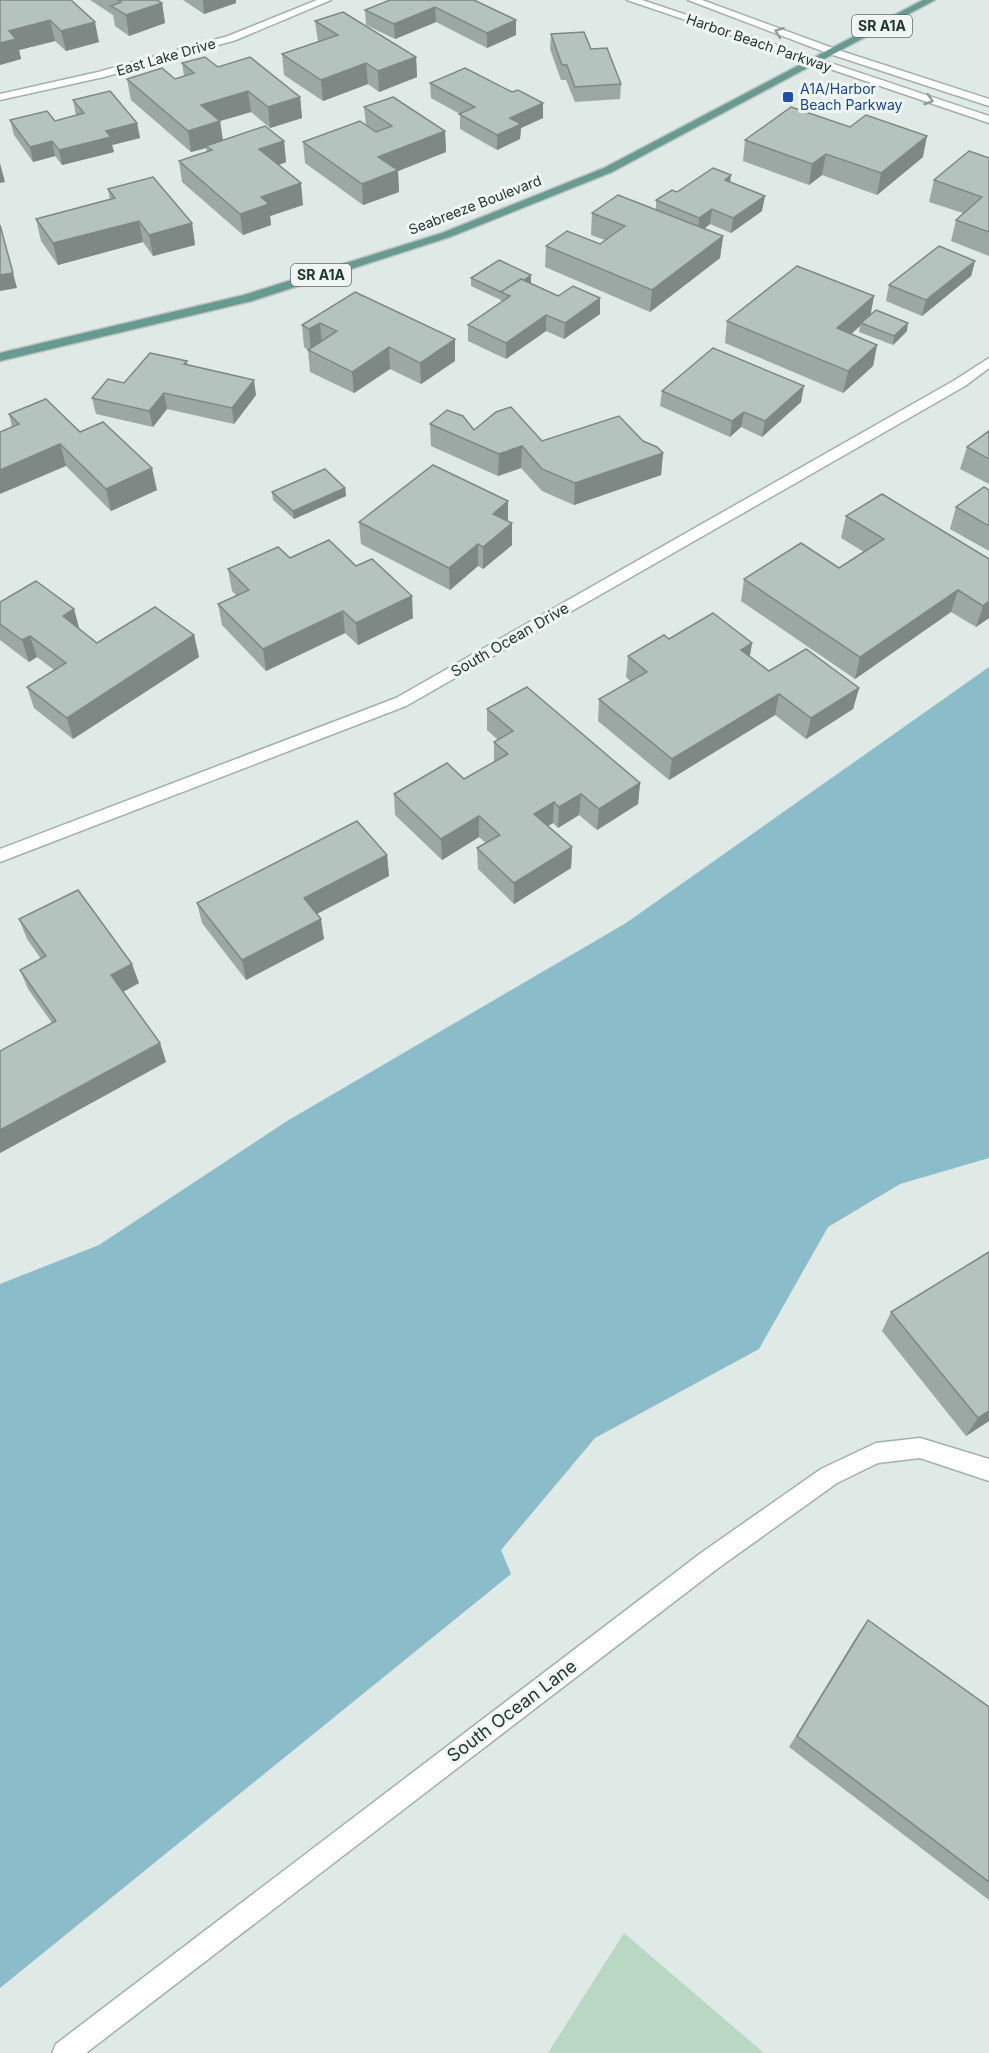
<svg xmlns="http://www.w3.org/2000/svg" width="989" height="2053" font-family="Inter,sans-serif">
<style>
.green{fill:#b9d8c3}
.water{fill:#8abcca}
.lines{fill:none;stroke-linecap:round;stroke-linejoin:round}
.minor-casing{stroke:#a2b0ac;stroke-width:3}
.primary-casing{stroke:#bcc3c2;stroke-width:3}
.minor{fill:#fff;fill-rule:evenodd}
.primary{fill:#679b91;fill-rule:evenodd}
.wall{fill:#9ba8a3}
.shaded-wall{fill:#7e8885}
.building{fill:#b4c3be;stroke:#7e8885;stroke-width:1.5}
.oneway{stroke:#909b99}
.transit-dot{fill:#1a4fb4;stroke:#eff6f3;stroke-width:2}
.labels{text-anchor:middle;stroke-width:6;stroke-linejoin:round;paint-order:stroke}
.shield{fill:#eff6f3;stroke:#5f706d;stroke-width:1.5}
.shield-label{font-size:14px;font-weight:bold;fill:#213733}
.far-street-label{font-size:14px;fill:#213733;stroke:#eff6f3}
.far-transit-label{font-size:14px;fill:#164399;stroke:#eff6f3;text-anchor:start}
.street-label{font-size:15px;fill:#213733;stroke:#eff6f3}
.near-street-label{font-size:18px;fill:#213733;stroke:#eff6f3}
</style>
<rect width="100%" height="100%" fill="#dfe9e5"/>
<polygon class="green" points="624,1933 764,2053 548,2053"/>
<polygon class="water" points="989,667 989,1158 900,1184 828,1227 759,1349 595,1438 501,1550 511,1574 0,1988 0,1284 99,1245 287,1121 626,923"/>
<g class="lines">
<g class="minor-casing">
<g id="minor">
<polygon points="317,0 331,0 236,40 104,77 0,100 0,94 98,72 228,36"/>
<polygon points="627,0 642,0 989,116 989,123"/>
<polygon points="688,0 702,0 838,50 989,99 989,106 830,54"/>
<polygon points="989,358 989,368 965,386 406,706 0,862 0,849 396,698 955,380"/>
<polygon points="920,1438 989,1459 989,1481 920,1458 878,1463 837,1483 717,1569 86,2053 52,2053 56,2044 701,1553 821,1469 876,1443"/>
</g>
</g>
<g class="primary-casing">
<polygon id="primary" points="923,0 935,0 612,172 450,237 252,301 0,361 0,353 244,295 442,233 604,168"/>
</g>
<use href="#minor" class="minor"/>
<use href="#primary" class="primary"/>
</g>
<g class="wall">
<polygon points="71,0 99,42 66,51 55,41 19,50 21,59 0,65"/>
<polygon points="90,0 157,0 162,3 165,23 129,36 115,26 113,15"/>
<polygon points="183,0 236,0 236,3 204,14"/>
<polygon points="474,0 516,35 487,48 436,22 395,39 366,25 365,10"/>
<polygon points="315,21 416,57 417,77 379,92 368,84 323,101 284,75 282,54 318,42"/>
<polygon points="551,34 591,49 621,84 620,99 575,102 566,80 561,80 550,49"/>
<polygon points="182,63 218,67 300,97 302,118 270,128 251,112 220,121 223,140 284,141 286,162 279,165 303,205 270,216 271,225 243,235 182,182 179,161 207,152 206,148 191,152 131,100 127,79 175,79 184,76"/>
<polygon points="430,83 543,118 521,128 520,139 497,150 460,129 460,114 431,98"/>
<polygon points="73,100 137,123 140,138 112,145 114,152 62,165 55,156 33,162 14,135 10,120 55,121 76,115"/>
<polygon points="364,107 445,131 446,152 398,171 399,192 363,205 305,163 303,142 366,125"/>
<polygon points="745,140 923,157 877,195 822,175 809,185 743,161"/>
<polygon points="989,158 989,256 951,241 956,220 963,213 929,202 934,180"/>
<polygon points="730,182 762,211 731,233 710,224 704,229 723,236 720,258 650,312 545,267 546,246 600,244 605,240 591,235 592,213 656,210 656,200 677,192"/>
<polygon points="108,189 192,223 195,245 153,256 143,242 58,265 41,241 36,219 110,200"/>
<polygon points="975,261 971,276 922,316 886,301 889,285"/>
<polygon points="531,275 531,283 600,314 564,339 546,331 506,359 468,341 468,325 501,302 501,300 471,286 471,278"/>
<polygon points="355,292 455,361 421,384 390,369 354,393 310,372 308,350 304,347 302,325"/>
<polygon points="871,315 907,331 893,345 859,332 860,326 851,334 877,345 873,366 843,393 725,343 727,321"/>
<polygon points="187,361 188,365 256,395 234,424 167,409 153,427 96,414 92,398 124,383"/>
<polygon points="662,391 801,402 762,437 741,427 730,437 660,406"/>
<polygon points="9,414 80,432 157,490 111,511 66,466 12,427"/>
<polygon points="430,424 474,430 542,441 643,441 663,453 661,475 574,505 542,491 521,468 498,476 431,446"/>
<polygon points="989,431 989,484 960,469 967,447"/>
<polygon points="345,488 346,496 294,519 273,500 272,492"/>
<polygon points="989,490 989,551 950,529 956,507"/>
<polygon points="846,516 989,559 989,618 976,627 951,612 855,679 741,601 744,579 839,568 864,552 841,538"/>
<polygon points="508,521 512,545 483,569 478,566 450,590 361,544 359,522"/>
<polygon points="290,558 356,566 413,618 358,645 345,633 266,671 222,625 218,604 237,596 232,591 228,569"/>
<polygon points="0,602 79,629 97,643 194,635 199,657 73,739 34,708 27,687 54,670 37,657 29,662 0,640"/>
<polygon points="669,639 752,643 750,656 769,671 859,688 853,709 806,739 775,715 669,780 598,721 599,699 630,681 626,677 628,656"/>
<polygon points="487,709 640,783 638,804 597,830 579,815 558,828 553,823 548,826 572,847 571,868 514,904 478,869 477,848 486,843 479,837 442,860 395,815 394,794 464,779 494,762 494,742 498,740 487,730"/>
<polygon points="387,855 389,876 317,914 324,939 246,980 202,923 197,903"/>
<polygon points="19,919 139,983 123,992 160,1043 166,1062 0,1153 0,1050 0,1051 52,1023 28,989 20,970 41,959 27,939"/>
<polygon points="989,1252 989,1421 966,1436 882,1331 891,1312"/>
<polygon points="868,1620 989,1707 989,1900 789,1747 858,1634"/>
</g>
<g class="shaded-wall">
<polygon points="203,0 236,0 236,3 204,14"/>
<polygon points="162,3 165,23 129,36 126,15"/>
<polygon points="435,7 436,22 395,39 394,24"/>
<polygon points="50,20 55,41 19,50 21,59 0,65 0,43 9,31"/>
<polygon points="516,20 516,35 487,48 487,33"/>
<polygon points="95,22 99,42 66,51 61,31"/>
<polygon points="416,57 417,77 379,92 378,71"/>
<polygon points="366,63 368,84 323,101 321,80"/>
<polygon points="248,91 251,112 220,121 223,142 206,146 206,148 191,152 188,131 201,105"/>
<polygon points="300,97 302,118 270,128 268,107"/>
<polygon points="543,103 543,118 521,128 520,139 497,150 497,135 510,118"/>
<polygon points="137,123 140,138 112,145 114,152 62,165 59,150 106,131"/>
<polygon points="445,131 446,152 398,171 399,192 363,205 362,184 378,157"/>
<polygon points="927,136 923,157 877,195 881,173"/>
<polygon points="52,141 55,156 33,162 30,147"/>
<polygon points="284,141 286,162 262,170 259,149"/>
<polygon points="826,154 822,175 809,185 812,164"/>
<polygon points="0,163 5,182 0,183"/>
<polygon points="731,175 729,191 725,180"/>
<polygon points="301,183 303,205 270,216 271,225 243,235 240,214 261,197"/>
<polygon points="765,196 762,211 731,233 733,218"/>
<polygon points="712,209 710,224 698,233 699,218"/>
<polygon points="139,221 143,242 58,265 53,243"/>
<polygon points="192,223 195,245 153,256 149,235"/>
<polygon points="723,236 720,258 650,312 652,290"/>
<polygon points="975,261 971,276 922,316 926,300"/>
<polygon points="13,273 17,288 0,291 0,275"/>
<polygon points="531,275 531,284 510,296 504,293"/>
<polygon points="874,296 870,318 861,323 860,326 833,350 837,328"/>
<polygon points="600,298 600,314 564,339 565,323"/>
<polygon points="546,315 546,331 506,359 506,343"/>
<polygon points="320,323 322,345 311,351 309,329"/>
<polygon points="908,323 907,331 893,345 894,336"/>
<polygon points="455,339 455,361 421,384 420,363"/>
<polygon points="877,345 873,366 843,393 848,371"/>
<polygon points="389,347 390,369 354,393 352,372"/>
<polygon points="254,380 256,395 234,424 232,408"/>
<polygon points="804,386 801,402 762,437 765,421"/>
<polygon points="164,393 167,409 153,427 149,411"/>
<polygon points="744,412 741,427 730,437 732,421"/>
<polygon points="60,444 66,466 0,494 0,470"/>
<polygon points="522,446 521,468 498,476 499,454"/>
<polygon points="663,453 661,475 574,505 575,483"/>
<polygon points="152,468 157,490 111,511 106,489"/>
<polygon points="345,488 346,496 294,519 293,511"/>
<polygon points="508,501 508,523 493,514"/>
<polygon points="512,523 512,545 483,569 483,547"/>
<polygon points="478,544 478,566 450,590 449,568"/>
<polygon points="958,590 951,612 855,679 860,657"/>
<polygon points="412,596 413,618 358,645 356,623"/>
<polygon points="989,601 989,618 976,627 983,606"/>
<polygon points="74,609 80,631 63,616"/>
<polygon points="343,611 345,633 266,671 263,649"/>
<polygon points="194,635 199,657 73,739 67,718"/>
<polygon points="30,636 37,657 29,662 22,640"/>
<polygon points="752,643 748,664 741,650"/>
<polygon points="859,688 853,709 806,739 811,718"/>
<polygon points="779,694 775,715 669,780 672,759"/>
<polygon points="640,783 638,804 597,830 599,809"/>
<polygon points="581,794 579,815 558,828 559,807"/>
<polygon points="554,802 553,823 533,835 534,814"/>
<polygon points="479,816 479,837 442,860 441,839"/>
<polygon points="572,847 571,868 514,904 514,883"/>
<polygon points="387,855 389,876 307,919 304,898"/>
<polygon points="321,919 324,939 246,980 242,960"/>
<polygon points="132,964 139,983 117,995 111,975"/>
<polygon points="160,1043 166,1062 0,1153 0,1130"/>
<polygon points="989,1411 989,1421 966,1436 978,1418"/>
</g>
<g class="building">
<polygon points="0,0 71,0 95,22 61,31 50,20 9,31 16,39 0,43"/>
<polygon points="118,0 157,0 162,3 126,15 111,6 121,2"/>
<polygon points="390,0 474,0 516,20 487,33 435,7 394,24 365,10"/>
<polygon points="343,12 416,57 378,71 366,63 321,80 282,54 338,35 315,21"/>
<polygon points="584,32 591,49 607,48 621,84 575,87 567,65 562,65 551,34"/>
<polygon points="205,57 218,67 250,57 300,97 268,107 248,91 201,105 220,121 188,131 127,79 162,68 175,79 194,73 182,63"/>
<polygon points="465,68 512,92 518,90 543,103 510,118 521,124 497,135 459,114 475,107 430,83"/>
<polygon points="110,91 137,123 106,131 111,137 59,150 52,141 30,147 10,120 47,111 55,121 84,113 73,100"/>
<polygon points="393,97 445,131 378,157 398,170 362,184 303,142 360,121 376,132 392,126 364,107"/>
<polygon points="791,107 850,127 866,115 927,136 881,173 826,154 812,164 745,140"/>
<polygon points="265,126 284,141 259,149 301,183 261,197 269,204 240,214 179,161 212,150 206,146"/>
<polygon points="969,151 989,158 989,232 956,220 982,197 934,180"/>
<polygon points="713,168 731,175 725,180 765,196 733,218 712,209 699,218 656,200 672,190 677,192"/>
<polygon points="153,177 192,223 149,235 139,221 53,243 36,219 115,198 108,189"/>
<polygon points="618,195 723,236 652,290 546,246 567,231 600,244 625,226 592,213"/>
<polygon points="0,225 13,273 0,275"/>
<polygon points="939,246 975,261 926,300 889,285"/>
<polygon points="499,260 531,275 524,280 521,279 501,292 471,278"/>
<polygon points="797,266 874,296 837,328 877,345 848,371 727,321"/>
<polygon points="521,279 558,296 573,286 600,298 565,323 546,315 506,343 468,325 510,296 501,292"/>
<polygon points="355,292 455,339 420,363 389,347 352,372 308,350 337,331 320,323 309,329 302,325"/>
<polygon points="876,310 908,323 894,336 861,323"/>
<polygon points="713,348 804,386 765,421 744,412 732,421 662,391"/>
<polygon points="150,353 187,361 184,364 254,380 232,408 164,393 149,411 92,398 108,379 124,383"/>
<polygon points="46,399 80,432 103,422 152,468 106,489 60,444 0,470 0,432 19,424 9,414"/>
<polygon points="511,407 542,441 619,416 643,441 657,447 663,453 575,483 542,469 522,446 499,454 430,424 447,410 463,416 474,430 496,412"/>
<polygon points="989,431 989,459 967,447"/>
<polygon points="433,465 508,501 493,514 512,523 483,547 478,544 449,568 359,522"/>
<polygon points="325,469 345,488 293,511 272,492"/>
<polygon points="984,487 989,490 989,526 956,507"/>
<polygon points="882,494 989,559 989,601 983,606 958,590 860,657 744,579 801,543 839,568 884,539 846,516"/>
<polygon points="329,540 356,566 372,559 412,596 356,623 343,611 263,649 218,604 249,590 228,569 278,547 290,558"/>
<polygon points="36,581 74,609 63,616 97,643 155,607 194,635 67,718 27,687 66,663 30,636 22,640 0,624 0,602"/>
<polygon points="713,613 752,643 741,650 769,671 806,649 859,688 811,718 779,694 672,759 599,699 647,672 628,656 664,635 669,639"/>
<polygon points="527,687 640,783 599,809 581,794 559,807 554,802 534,814 572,847 514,883 477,848 500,835 479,816 441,839 394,794 447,763 464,779 508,754 494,742 513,731 487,709"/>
<polygon points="357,821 387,855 304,898 321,919 242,960 197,903"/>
<polygon points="78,890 132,964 111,975 160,1043 0,1130 0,1050 0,1051 56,1021 20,970 46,956 19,919"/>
<polygon points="989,1252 989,1411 978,1418 891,1312"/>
<polygon points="868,1620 989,1707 989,1882 797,1736"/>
</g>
<defs><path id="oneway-chevron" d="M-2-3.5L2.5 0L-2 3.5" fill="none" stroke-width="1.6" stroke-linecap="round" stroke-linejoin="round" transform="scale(1.5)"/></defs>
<g class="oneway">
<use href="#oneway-chevron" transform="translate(779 32) rotate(-160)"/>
<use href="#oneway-chevron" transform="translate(929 100) rotate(18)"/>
</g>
<rect class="transit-dot" x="782" y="91" width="12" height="12" rx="3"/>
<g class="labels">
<g class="shield">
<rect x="852" y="15" width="60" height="22" rx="4.5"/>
<rect x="291" y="264" width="60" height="22" rx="4.5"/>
</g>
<g class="shield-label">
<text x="882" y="31">SR A1A</text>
<text x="321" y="280">SR A1A</text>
</g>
<g class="far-street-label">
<text transform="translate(759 43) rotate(19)" y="5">Harbor Beach Parkway</text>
<text transform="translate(166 57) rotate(-16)" y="5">East Lake Drive</text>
<text transform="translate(475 205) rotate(-21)" y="5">Seabreeze Boulevard</text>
</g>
<g class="far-transit-label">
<text x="800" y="94">A1A/Harbor<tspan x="800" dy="16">Beach Parkway</tspan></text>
</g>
<g class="street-label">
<text transform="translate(510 640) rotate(-30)" y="5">South Ocean Drive</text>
</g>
<g class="near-street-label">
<text transform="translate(512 1711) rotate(-37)" y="6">South Ocean Lane</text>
</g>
</g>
</svg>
